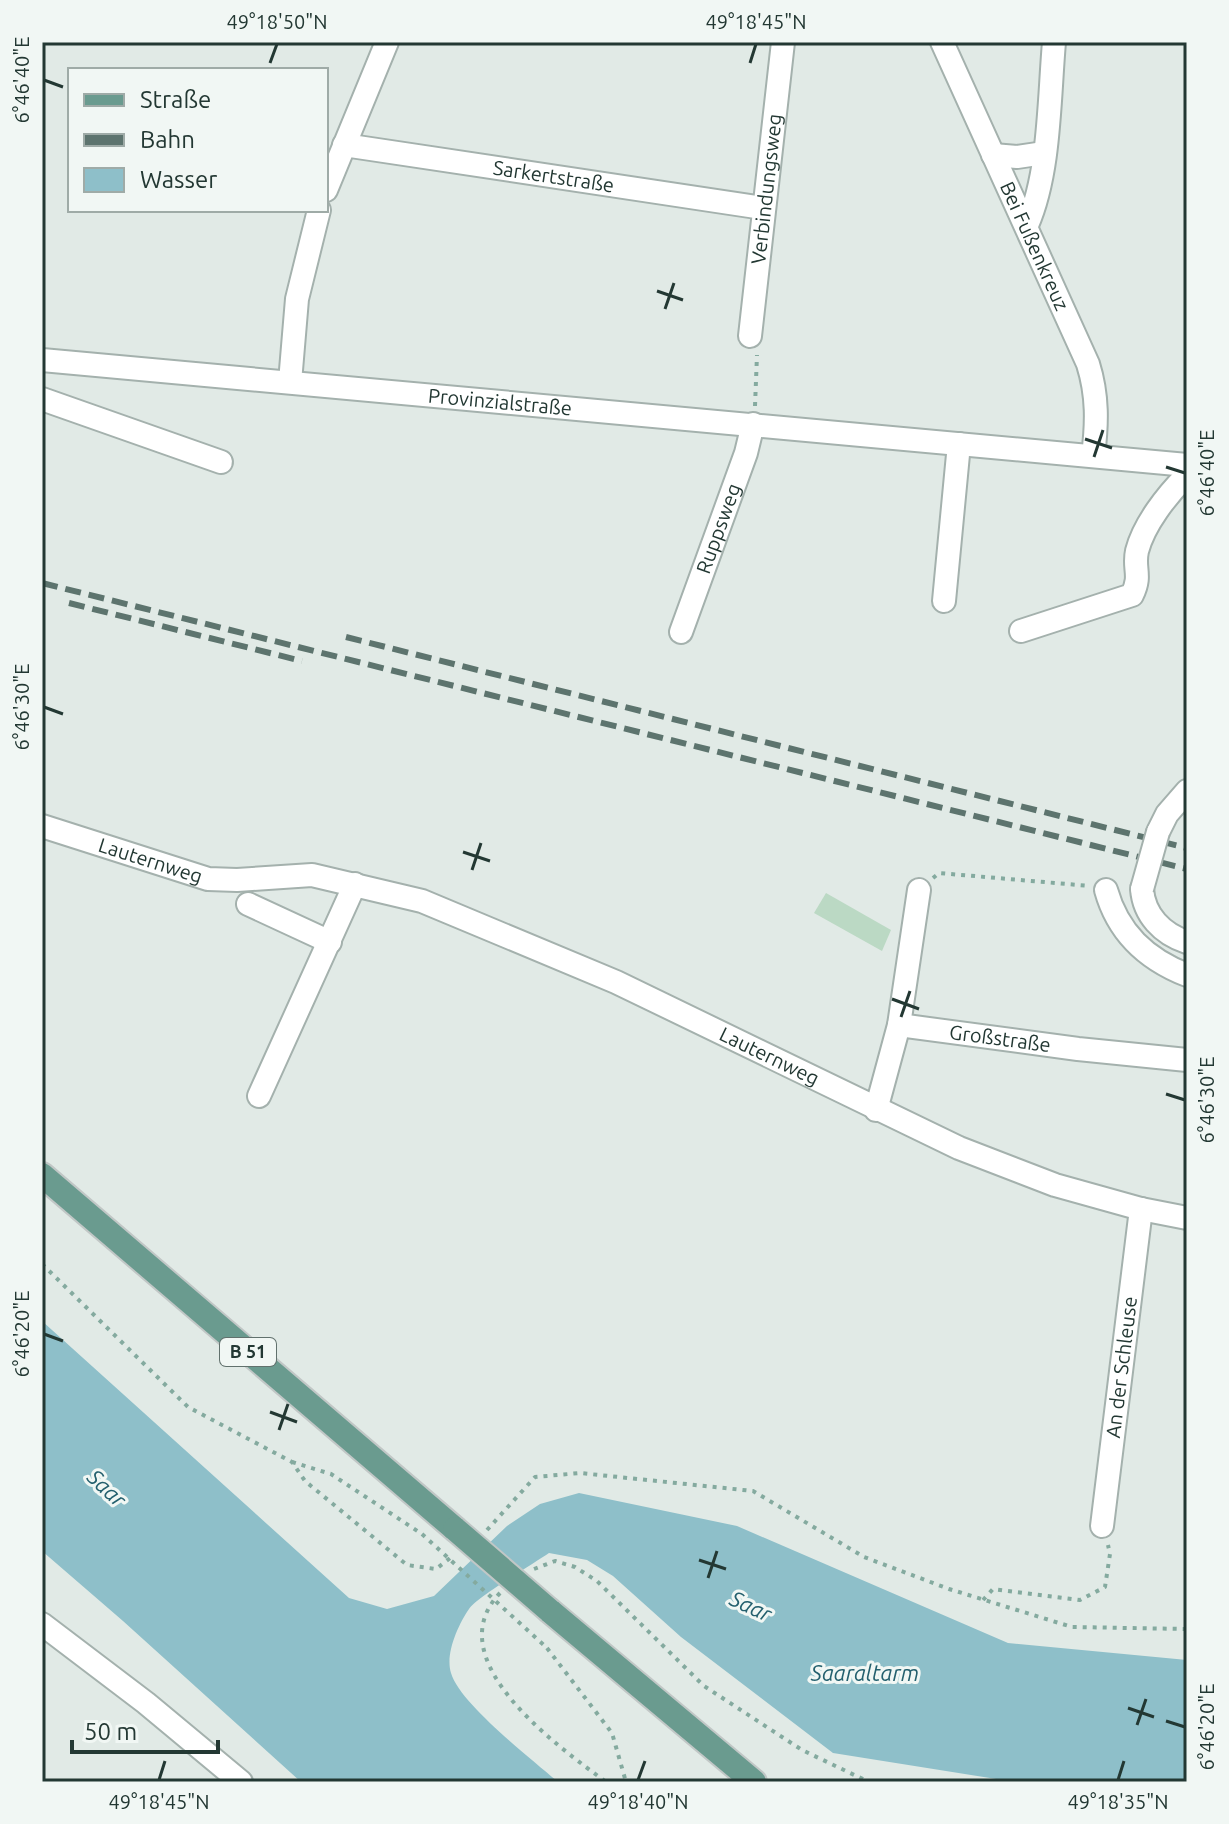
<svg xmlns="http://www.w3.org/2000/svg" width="1229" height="1824" font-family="Ubuntu,sans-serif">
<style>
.green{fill:#bbd9c4}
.water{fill:#8ebfc9}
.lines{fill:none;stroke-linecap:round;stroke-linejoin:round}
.minor-casing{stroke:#a4b1ad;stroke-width:26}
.major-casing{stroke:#c1c7c6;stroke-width:28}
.path{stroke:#84aa9f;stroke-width:4;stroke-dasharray:4 6;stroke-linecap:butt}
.minor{stroke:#fff;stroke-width:22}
.major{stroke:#6a9b8f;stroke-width:24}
.rail{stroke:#5d746e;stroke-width:6;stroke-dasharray:16 8;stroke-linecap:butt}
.minor-bridge-casing{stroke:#a4b1ad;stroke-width:26;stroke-linecap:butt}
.major-bridge-casing{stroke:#c1c7c6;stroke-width:28;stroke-linecap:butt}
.path-bridge{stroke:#84aa9f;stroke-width:4;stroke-dasharray:4 6;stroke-linecap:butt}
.minor-bridge{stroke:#fff;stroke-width:22}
.major-bridge{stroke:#6a9b8f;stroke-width:24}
.ticks{fill:none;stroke:#233833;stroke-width:3}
.labels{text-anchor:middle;stroke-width:6;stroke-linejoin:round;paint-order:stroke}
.shield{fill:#f1f7f4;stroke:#61716d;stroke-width:2}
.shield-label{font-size:18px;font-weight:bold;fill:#233833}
.street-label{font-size:20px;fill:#233833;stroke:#f1f7f4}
.water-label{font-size:22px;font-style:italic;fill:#24606e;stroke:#f1f7f4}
.neatline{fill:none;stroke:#233833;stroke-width:3}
.ticks-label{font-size:20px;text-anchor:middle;fill:#233833}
</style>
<rect width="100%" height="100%" fill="#e1eae6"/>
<polygon class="green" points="826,893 891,930 882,951 814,913"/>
<path class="water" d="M 42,1321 L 349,1598 L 387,1609 L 434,1596 L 507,1526 L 540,1504 L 579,1493 L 737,1526 L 1008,1643 L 1187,1660 L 1187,1782 L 1015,1782 L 833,1753 L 681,1637 L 613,1576 L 587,1560 L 549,1553 C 533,1564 477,1597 469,1609 C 458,1625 445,1654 451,1673 C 460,1704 532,1759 558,1782 L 301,1782 L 123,1621 L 42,1551 Z"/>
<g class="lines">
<g class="minor-casing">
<g id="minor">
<path id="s1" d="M 942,42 L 1088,364 C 1098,396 1097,424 1093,456"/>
<path id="s2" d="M 344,145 L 763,208"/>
<polyline points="993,155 1017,157 1044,153"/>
<polyline points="326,190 387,42"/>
<path d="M 1027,225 C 1050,173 1049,99 1054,42"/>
<path id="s3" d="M 750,336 L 783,42"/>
<path id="s4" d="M 42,360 L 1187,465"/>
<polyline points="290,382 297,299 319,210"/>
<polyline points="42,399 221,462"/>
<polyline points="944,601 959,444"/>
<path d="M 1021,631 L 1132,595 C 1142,575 1133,569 1137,551 C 1144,524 1167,495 1186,476"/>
<path id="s5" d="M 681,632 L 746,453 L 753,424"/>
<path id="s6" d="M 42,826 L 208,879 L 237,880 L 312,875 L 422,901 L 616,982 L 959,1148 L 1055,1185 L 1141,1209 L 1187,1218"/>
<polyline points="1158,832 1167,814 1187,791"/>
<path d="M 1142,889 C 1144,915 1162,934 1187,942"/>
<path d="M 1106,890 C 1118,933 1146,959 1187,975"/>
<polyline points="248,904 330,942"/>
<path id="s7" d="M 899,1025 L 1078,1049 L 1187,1060"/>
<polyline points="259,1096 355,884"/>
<polyline points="876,1110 899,1025 919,890"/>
<path id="s8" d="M 1102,1526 L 1141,1209"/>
<polyline points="42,1624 146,1703 241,1782"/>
</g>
</g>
<g class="major-casing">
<g id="major">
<polyline points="42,1175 455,1529"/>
<polyline points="550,1611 754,1782"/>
</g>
</g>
<g class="path">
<polyline points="755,406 757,355"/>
<polyline points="933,878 939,873 1090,886"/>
<polyline points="42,1264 188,1407 292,1462 305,1481 407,1565 436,1569 454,1555"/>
<polyline points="292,1462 331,1474 422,1534"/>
<polyline points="487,1530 535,1477 580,1473 753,1491 864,1557 949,1589 1072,1627 1187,1629"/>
<polyline points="534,1569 555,1561 575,1567 597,1581 704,1686 802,1750 869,1782"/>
<path d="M 500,1593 C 436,1660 559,1747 606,1782"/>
<polyline points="983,1600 993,1589 1080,1600 1105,1587 1110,1554 1108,1545"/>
<polyline points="547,1648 612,1733 626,1782"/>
</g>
<use href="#minor" class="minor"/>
<use href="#major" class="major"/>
<g class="rail">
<polyline points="42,583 1187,869"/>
<polyline points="69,603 302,661"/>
<polyline points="346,637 1187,848"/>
</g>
<g class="minor-bridge-casing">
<polyline id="minor-bridge" points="1142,889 1158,832"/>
</g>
<g class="major-bridge-casing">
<polyline id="major-bridge" points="455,1529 550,1611"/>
</g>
<polyline class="path-bridge" points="422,1534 547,1648"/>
<use href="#minor-bridge" class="minor-bridge"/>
<use href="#major-bridge" class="major-bridge"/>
</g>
<path class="ticks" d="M 270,63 L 277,44M 750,63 L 756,44M 44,80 L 63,87M 657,291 L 683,300M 665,309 L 674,283M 1085,439 L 1112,448M 1094,457 L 1103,430M 1166,467 L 1185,473M 44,707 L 63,714M 463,852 L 490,861M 472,870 L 481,843M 892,999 L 919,1009M 901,1017 L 910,991M 1166,1094 L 1185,1100M 44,1334 L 63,1341M 270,1412 L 297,1422M 279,1430 L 288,1404M 699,1560 L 726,1569M 708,1578 L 717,1551M 1128,1708 L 1154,1717M 1166,1721 L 1185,1727M 1137,1725 L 1146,1699M 159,1780 L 165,1761M 638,1780 L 645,1761M 1118,1780 L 1124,1761"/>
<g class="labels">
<rect class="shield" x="220" y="1338" width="56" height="28" rx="6"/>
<g class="shield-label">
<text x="248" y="1358">B 51</text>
</g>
<g class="street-label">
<text dy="7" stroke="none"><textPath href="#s2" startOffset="212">Sarkertstraße</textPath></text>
<text dy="7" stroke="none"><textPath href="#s3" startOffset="148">Verbindungsweg</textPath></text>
<text dy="7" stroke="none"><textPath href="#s1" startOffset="224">Bei Fußenkreuz</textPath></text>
<text dy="7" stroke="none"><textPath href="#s4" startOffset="460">Provinzialstraße</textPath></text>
<text dy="7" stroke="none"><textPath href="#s5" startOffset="110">Ruppsweg</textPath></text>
<text dy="7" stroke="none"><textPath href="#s6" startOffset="114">Lauternweg</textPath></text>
<text dy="7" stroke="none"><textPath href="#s7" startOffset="102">Großstraße</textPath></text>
<text dy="7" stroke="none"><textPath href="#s6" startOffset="772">Lauternweg</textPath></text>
<text dy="7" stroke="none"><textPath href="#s8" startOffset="160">An der Schleuse</textPath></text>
</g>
<g class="water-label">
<text transform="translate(107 1488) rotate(43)" y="8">Saar</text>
<text transform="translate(751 1606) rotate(25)" y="8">Saar</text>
<text x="865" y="1681">Saaraltarm</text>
</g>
</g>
<rect width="1229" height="1824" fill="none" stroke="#f1f7f4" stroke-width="88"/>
<rect x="68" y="68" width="260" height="144" fill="#f1f7f4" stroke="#9faba7" stroke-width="2"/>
<rect x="84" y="94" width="40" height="12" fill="#6a9b8f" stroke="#9faba7" stroke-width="2"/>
<text x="140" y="108" font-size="24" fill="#233833">Straße</text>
<rect x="84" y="134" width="40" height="12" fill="#5d746e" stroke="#9faba7" stroke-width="2"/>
<text x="140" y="148" font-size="24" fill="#233833">Bahn</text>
<rect x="84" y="168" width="40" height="24" fill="#8ebfc9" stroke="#9faba7" stroke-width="2"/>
<text x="140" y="188" font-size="24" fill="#233833">Wasser</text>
<path d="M72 1740v12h146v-12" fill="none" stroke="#233833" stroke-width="4"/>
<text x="84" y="1740" font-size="24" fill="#233833" stroke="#f1f7f4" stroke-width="6" paint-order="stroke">50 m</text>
<rect x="44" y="44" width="1141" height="1736" class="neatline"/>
<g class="ticks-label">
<text x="277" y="29">49°18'50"N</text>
<text x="756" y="29">49°18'45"N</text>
<text transform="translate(22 80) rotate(-90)" y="7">6°46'40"E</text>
<text transform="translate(1207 473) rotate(-90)" y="7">6°46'40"E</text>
<text transform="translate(22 707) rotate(-90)" y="7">6°46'30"E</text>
<text transform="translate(1207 1100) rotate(-90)" y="7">6°46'30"E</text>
<text transform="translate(22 1334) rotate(-90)" y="7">6°46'20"E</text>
<text transform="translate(1207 1727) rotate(-90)" y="7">6°46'20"E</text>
<text x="159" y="1809">49°18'45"N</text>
<text x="638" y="1809">49°18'40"N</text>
<text x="1118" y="1809">49°18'35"N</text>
</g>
</svg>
